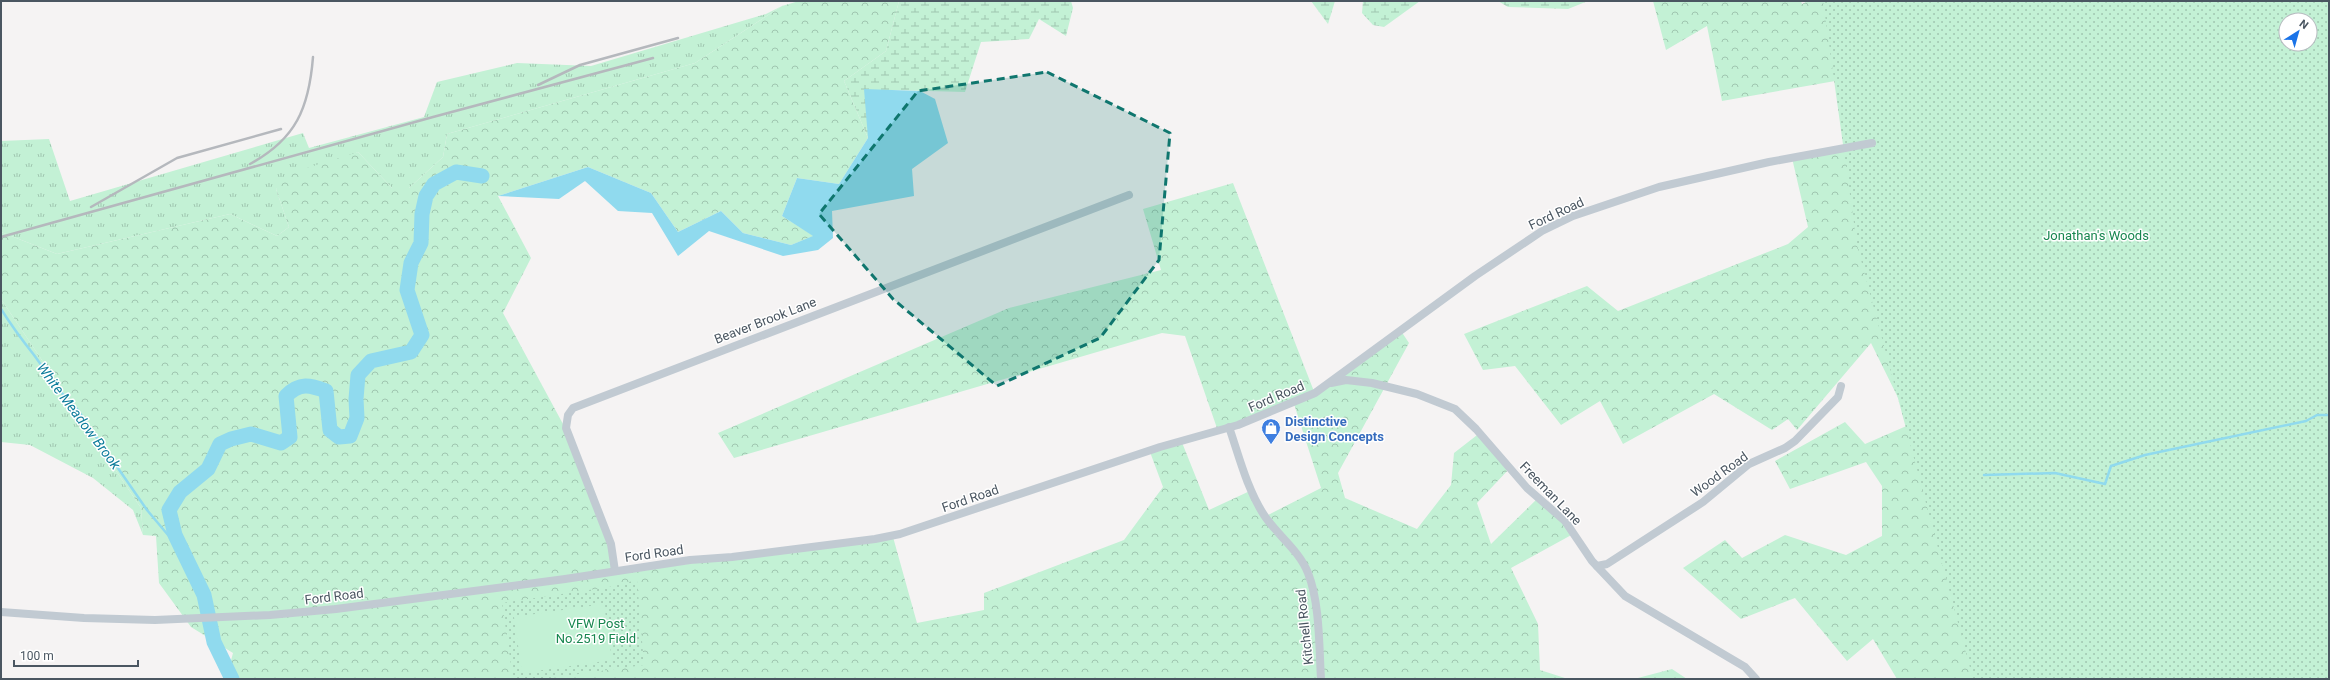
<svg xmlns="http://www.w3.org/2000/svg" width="2330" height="680" font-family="Roboto,sans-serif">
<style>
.grass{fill:url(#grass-tufts)}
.forest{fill:url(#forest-crowns);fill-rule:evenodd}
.wetland{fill:url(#wetland-marsh)}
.park{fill:url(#park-dots);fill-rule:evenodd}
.garden{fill:#c3f1d5}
.water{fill:#90daee}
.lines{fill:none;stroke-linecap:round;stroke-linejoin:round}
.stream{stroke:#90daee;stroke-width:2.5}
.river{stroke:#90daee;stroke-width:15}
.street{stroke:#c1cad2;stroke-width:8}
.rail{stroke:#b5b8bd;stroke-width:2.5}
.marked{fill:#0f766e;fill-opacity:0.2;stroke:#0f766e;stroke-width:3;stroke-dasharray:8 5;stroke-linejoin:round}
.labels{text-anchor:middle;stroke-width:3;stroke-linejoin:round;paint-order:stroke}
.street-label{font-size:13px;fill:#4a5661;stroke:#fff}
.park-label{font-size:13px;fill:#17864f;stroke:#fff}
.shop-label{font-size:13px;font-weight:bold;fill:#366cbe;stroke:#fff;text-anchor:start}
.water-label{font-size:14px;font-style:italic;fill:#0c7c9b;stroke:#fff}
</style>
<defs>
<pattern id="grass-tufts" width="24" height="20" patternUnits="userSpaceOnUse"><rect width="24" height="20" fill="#c3f1d5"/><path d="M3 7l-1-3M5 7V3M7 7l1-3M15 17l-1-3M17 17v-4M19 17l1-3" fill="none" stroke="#a0c6b0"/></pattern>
<pattern id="forest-crowns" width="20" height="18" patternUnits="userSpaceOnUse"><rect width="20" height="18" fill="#c3f1d5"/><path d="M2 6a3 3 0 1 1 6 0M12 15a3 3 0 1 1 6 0" fill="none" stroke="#a0c6b0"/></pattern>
<pattern id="wetland-marsh" width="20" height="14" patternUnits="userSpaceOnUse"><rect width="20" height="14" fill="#c3f1d5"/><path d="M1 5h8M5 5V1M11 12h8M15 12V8" fill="none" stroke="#a0c6b0"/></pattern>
<pattern id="park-dots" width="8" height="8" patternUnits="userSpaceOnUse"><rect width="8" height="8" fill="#c3f1d5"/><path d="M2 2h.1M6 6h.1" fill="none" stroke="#a0c6b0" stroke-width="1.8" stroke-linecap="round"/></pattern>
</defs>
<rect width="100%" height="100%" fill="#f5f3f3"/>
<g class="grass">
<polygon points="782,6 695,63 447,134 443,157 409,188 392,188 358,152 276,189 289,227 277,236 230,214 57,254 1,232 1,141 49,139 70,201 303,133 309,148 424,117 437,82 517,63 591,66 766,14"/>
<polygon points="1,299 141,508 143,535 133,510 93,478 30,445 1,442"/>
</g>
<g class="forest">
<polygon points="799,1 899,1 886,51 844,81 868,138 839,184 797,178 782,216 814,236 791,245 743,233 721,211 678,232 651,193 588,167 498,196 531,258 503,313 563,424 618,573 893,537 917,623 984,610 984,593 1124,540 1163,487 1150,452 1181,440 1209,510 1252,490 1266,516 1321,488 1294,404 1218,431 1185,336 1162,333 734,458 718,433 1009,308 1161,270 1143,209 1233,183 1315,394 1401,331 1409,343 1338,473 1345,498 1417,529 1451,485 1454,453 1481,432 1510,468 1477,503 1491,544 1539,497 1575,533 1511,568 1538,624 1540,670 1568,679 226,679 233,653 191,627 159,583 156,536 143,535 141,508 1,299 1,232 57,254 230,214 277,236 289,227 276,189 294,172 358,152 392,188 409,188 443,157 447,134 695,63 782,6"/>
<path d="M 1653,1 L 1801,1 L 1802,4 L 1808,1 L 2329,1 L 2329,679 L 1897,679 L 1873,639 L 1847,661 L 1795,598 L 1741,619 L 1683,568 L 1725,540 L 1742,558 L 1785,535 L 1846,555 L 1882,536 L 1882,486 L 1866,462 L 1790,489 L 1775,461 L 1845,422 L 1865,444 L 1911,424 L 1871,343 L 1797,430 L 1788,419 L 1772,430 L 1714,394 L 1623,444 L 1600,401 L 1561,425 L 1515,366 L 1483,370 L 1464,334 L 1587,286 L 1618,311 L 1788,244 L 1808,227 L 1792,158 L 1859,147 L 1858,77 L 1722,101 L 1707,26 L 1666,50 ZM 2286,20 L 2310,20 L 2310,44 L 2286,44 Z"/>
<polygon points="1672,669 1687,679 1634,679"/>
</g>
<g class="wetland">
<polygon points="899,1 1071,1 1073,8 1066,36 1039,19 1029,39 981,42 965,92 893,90 868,138 844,81 886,51"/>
<polygon points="1311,1 1335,1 1328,24"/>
<polygon points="1363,1 1420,1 1384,27 1373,25 1362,13"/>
<polygon points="1498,1 1588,1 1568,9 1508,7"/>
</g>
<g class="park">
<path d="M 1823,1 L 2329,1 L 2329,679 L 1973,679 L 1857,245 ZM 2286,20 L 2310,20 L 2310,44 L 2286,44 Z"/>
<polygon points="637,580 644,665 542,679 513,679 502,603 609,587"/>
</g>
<polygon class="garden" points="604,604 612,660 522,673 514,617"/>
<polygon class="water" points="864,89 920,91 935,99 948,143 912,169 914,196 832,211 833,238 818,250 783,256 709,231 678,256 652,213 618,211 585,181 559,199 498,196 588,167 651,193 678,232 721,211 743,233 791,245 813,236 782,216 797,178 839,184 868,138"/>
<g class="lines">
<g class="stream">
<path d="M 1,309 C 11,325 22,340 34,355 C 48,374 59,393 77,409 L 147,510 L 189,560"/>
<polyline points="1984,475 2055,473 2105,484 2111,466 2145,455 2306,421 2317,415 2329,415"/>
</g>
<path class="river" d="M 232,679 L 214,642 L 204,595 L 175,535 L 169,510 L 180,492 L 208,469 L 220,444 L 231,439 L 251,434 L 281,443 L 290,437 L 286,396 C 300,382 310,385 326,391 L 330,430 L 339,437 L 350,436 L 357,418 L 356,399 L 358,375 L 371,361 L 411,352 L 422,335 L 407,290 L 411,263 L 421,243 L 422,214 L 426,196 L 434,184 L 456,172 L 482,176"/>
<g class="street">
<polyline points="1331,383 1346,380 1372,383 1417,394 1455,409 1476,429 1527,488 1565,521 1592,561 1625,596 1745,667 1756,679"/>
<path d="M 1229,427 C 1239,456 1247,489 1264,515 C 1277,535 1299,550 1308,573 C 1320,603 1319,647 1321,679"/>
<polyline points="1597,566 1607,564 1703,502 1749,464 1785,448 1795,441 1838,397 1841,386"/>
<polyline points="615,571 611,544 566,428 568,415 573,408 1129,195"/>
<polyline points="1,612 84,618 155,620 270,615 336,609 565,579 690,560 732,557 875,539 900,534 1160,447 1238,425 1315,393 1475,276 1542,231 1573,216 1659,187 1769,162 1872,143"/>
</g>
<g class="rail">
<polyline points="538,85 580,65 678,38"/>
<path d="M 250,164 C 296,139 309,108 313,57"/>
<polyline points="91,207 177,158 281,129"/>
<polyline points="1,237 433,117 653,58"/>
</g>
</g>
<path class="marked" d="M 1047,72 L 1170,133 L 1159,260 L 1100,338 L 997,386 L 893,299 L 819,214 L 918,91 Z"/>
<defs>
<g id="shop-pin" transform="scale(1)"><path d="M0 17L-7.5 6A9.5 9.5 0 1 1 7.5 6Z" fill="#3f7fe0" stroke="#fff"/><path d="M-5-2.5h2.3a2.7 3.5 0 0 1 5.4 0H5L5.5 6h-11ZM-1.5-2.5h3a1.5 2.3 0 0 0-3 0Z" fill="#fff"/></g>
</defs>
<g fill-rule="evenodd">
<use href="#shop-pin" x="1271" y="428"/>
</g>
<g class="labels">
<g class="street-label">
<text transform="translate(1556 213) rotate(-25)" y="5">Ford Road</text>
<text transform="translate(765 320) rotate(-21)" y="5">Beaver Brook Lane</text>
<text transform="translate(1276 396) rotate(-23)" y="5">Ford Road</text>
<text transform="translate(1719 474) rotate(-36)" y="5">Wood Road</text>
<text transform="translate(1551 493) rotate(46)" y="5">Freeman Lane</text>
<text transform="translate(970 498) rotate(-19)" y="5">Ford Road</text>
<text transform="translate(654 553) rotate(-8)" y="5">Ford Road</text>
<text transform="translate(334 596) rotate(-7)" y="5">Ford Road</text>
<text transform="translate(1304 627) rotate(-96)" y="5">Kitchell Road</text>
</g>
<g class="park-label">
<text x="2096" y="240">Jonathan's Woods</text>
<text x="596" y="628">VFW Post<tspan x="596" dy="15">No.2519 Field</tspan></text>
</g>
<g class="shop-label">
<text x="1285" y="426">Distinctive<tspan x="1285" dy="15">Design Concepts</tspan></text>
</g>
<g class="water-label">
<text transform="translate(79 416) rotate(53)" y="5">White Meadow Brook</text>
</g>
</g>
<rect width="2330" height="680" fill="none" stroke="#4a5661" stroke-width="4"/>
<g transform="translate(2298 32) rotate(37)"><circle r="19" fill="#ffffff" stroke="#b7bbc0"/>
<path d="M0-3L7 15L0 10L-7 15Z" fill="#1a73e8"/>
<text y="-6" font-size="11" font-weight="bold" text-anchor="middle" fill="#4a5661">N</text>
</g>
<path d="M14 660v6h124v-6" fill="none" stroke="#4a5661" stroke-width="2"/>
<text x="20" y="660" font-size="12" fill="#4a5661" stroke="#ffffff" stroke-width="3" paint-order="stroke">100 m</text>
</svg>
